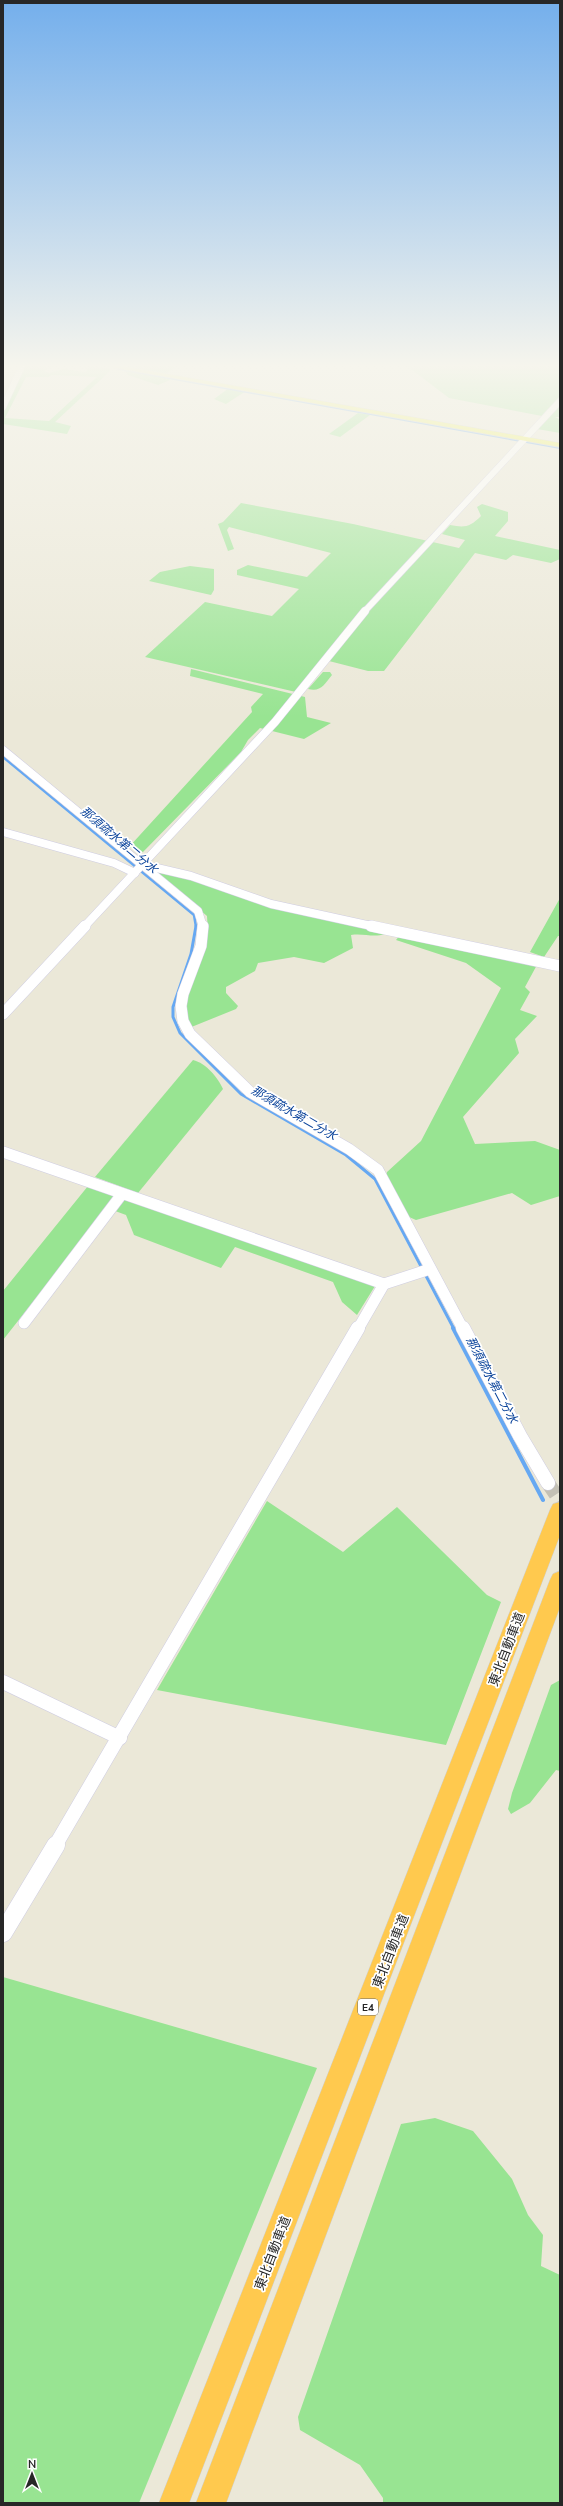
<svg xmlns="http://www.w3.org/2000/svg" width="563" height="2506" font-family="'Nunito Sans','Noto Sans JP',sans-serif">
<style>
.green{fill:#98e492;fill-rule:evenodd}
.lines{fill:none;stroke-linecap:round;stroke-linejoin:round}
.stream-far3{stroke:#66a8f2;stroke-width:2}
.stream-far2{stroke:#66a8f2;stroke-width:2.5}
.stream-far1{stroke:#66a8f2;stroke-width:3}
.stream{stroke:#66a8f2;stroke-width:4}
.minor-tunnel{stroke:#c4c1b5;stroke-width:14;stroke-dasharray:14 7;stroke-linecap:butt}
.minor-far4-casing{stroke:#cfcde1;stroke-width:7}
.minor-far3-casing{stroke:#cfcde1;stroke-width:9}
.minor-far2-casing{stroke:#cfcde1;stroke-width:12}
.minor-far1-casing{stroke:#cfcde1;stroke-width:15}
.minor-casing{stroke:#cfcde1;stroke-width:19}
.major-casing{stroke:#cfcfcf;stroke-width:1}
.highway-casing{stroke:#cfcfcf;stroke-width:1}
.minor-far4{stroke:#fff;stroke-width:6}
.minor-far3{stroke:#fff;stroke-width:8}
.minor-far2{stroke:#fff;stroke-width:11}
.minor-far1{stroke:#fff;stroke-width:14}
.minor{stroke:#fff;stroke-width:18}
.major{fill:#f0f453;fill-rule:evenodd}
.highway{fill:#ffc94e;fill-rule:evenodd}
.labels{text-anchor:middle;stroke-width:3.5;stroke-linejoin:round;paint-order:stroke}
.shield{fill:#fff;stroke:#686868;stroke-width:1}
.shield-label{font-size:10px;font-weight:bold;fill:#272727}
.water-label{font-size:12px;font-style:italic;fill:#09429a;stroke:#fff}
.near-street-label{font-size:13px;fill:#272727;stroke:#fff}
</style>
<rect width="100%" height="100%" fill="#ebe8d8"/>
<g class="green">
<path d="M 23,366 L 53,366 L 44,371 L 49,373 L 64,369 L 85,372 L 87,370 L 83,366 L 110,368 L 110,371 L 55,422 L 71,426 L 67,434 L 3,424 L 3,412 ZM 52,375 L 97,377 L 49,421 L 5,418 L 26,377 L 48,377 Z"/>
<polygon points="117,366 178,366 165,374"/>
<polygon points="407,366 560,366 560,396 542,416 449,398"/>
<polygon points="128,370 169,378 170,380 158,385 128,375 126,372"/>
<polygon points="229,388 246,391 226,404 214,399"/>
<polygon points="560,404 560,417 555,417 559,419 560,433 537,429"/>
<polygon points="358,413 370,415 340,437 329,434"/>
<path d="M 241,503 L 353,524 L 459,548 L 465,540 L 442,534 L 450,525 C 465,528 470,527 481,516 L 477,507 L 482,504 L 508,512 L 508,521 L 495,536 L 560,550 L 560,559 L 551,563 L 513,555 L 506,560 L 475,553 L 384,671 L 368,671 L 325,660 L 296,692 L 145,657 L 205,602 L 272,616 L 299,589 L 237,575 L 237,570 L 248,565 L 307,577 L 331,553 L 229,527 L 227,530 L 234,549 L 228,551 L 218,524 L 223,522 Z"/>
<polygon points="190,566 214,569 214,590 211,595 149,581 160,572"/>
<polygon points="191,669 305,697 307,717 331,723 304,739 260,728 248,740 241,752 143,852 129,847 252,712 251,707 263,694 190,676"/>
<path d="M 323,672 L 330,672 L 332,675 C 324,685 321,692 308,689 Z"/>
<path d="M 158,870 L 385,934 C 373,938 364,933 351,935 L 353,948 L 324,963 L 294,957 L 258,963 L 255,971 L 226,987 L 226,993 L 238,1006 L 236,1009 L 189,1028 L 183,1004 L 208,933 L 207,916 L 157,873 Z"/>
<polygon points="560,898 560,936 558,936 544,957 530,952"/>
<polygon points="401,934 538,963 525,987 530,992 520,1010 537,1016 515,1039 519,1053 463,1117 475,1144 535,1141 560,1150 560,1196 531,1205 512,1193 416,1220 409,1217 386,1175 387,1172 421,1141 501,988 466,963 396,940"/>
<path d="M 193,1060 C 206,1063 218,1078 223,1089 L 138,1193 L 95,1177 Z"/>
<polygon points="88,1186 375,1286 357,1315 342,1302 333,1282 235,1247 221,1268 134,1235 126,1215 107,1208 3,1340 3,1291"/>
<polygon points="267,1501 343,1552 397,1507 487,1595 501,1602 446,1745 157,1690"/>
<polygon points="560,1680 560,1771 556,1770 530,1803 511,1814 508,1809 512,1793 551,1685"/>
<polygon points="3,1977 317,2068 139,2503 3,2503"/>
<polygon points="435,2118 473,2131 512,2179 528,2215 543,2235 541,2266 560,2275 560,2503 383,2503 383,2498 360,2465 300,2430 298,2417 401,2124"/>
</g>
<g class="lines">
<polyline class="stream-far3" points="113,366 118,369 560,448"/>
<polyline class="stream-far2" points="3,757 194,915 196,927"/>
<polyline class="stream-far1" points="196,926 191,954 173,1007 173,1017 180,1033 241,1094 346,1155 375,1179 454,1329"/>
<polyline class="stream" points="453,1328 543,1500"/>
<polyline class="minor-tunnel" points="548,1483 560,1501"/>
<g class="minor-far4-casing">
<g id="minor-far4">
<polyline points="3,407 22,366"/>
<polyline points="364,612 560,401"/>
</g>
</g>
<g class="minor-far3-casing">
<g id="minor-far3">
<polyline points="3,750 198,911 203,927"/>
<polyline points="3,832 114,863 135,873"/>
<polyline points="144,865 191,876 271,904 376,927"/>
<polyline points="84,927 275,722 365,611"/>
</g>
</g>
<g class="minor-far2-casing">
<g id="minor-far2">
<polyline points="203,926 201,946 183,994 181,1006 183,1021 190,1034 250,1092 349,1149 378,1170 463,1329"/>
<polyline points="371,926 560,966"/>
<polyline points="3,1014 85,926"/>
<polyline points="3,1152 384,1284 430,1269"/>
<polyline points="24,1323 122,1194"/>
<polyline points="358,1329 384,1284"/>
</g>
</g>
<g class="minor-far1-casing">
<g id="minor-far1">
<polyline points="463,1328 520,1436 548,1483"/>
<polyline points="3,1682 120,1738"/>
<polyline points="55,1846 358,1328"/>
</g>
</g>
<g class="minor-casing">
<polyline id="minor" points="3,1933 56,1845"/>
</g>
<g class="major-casing">
<polygon id="major" points="106,366 122,366 560,443 560,447"/>
</g>
<g class="highway-casing">
<g id="highway">
<polygon points="560,1502 560,1535 189,2503 159,2503 550,1510 553,1504"/>
<polygon points="560,1571 560,1607 226,2503 196,2503 550,1580 553,1574"/>
</g>
</g>
<use href="#minor-far4" class="minor-far4"/>
<use href="#minor-far3" class="minor-far3"/>
<use href="#minor-far2" class="minor-far2"/>
<use href="#minor-far1" class="minor-far1"/>
<use href="#minor" class="minor"/>
<use href="#major" class="major"/>
<use href="#highway" class="highway"/>
</g>
<linearGradient id="sky" x2="0" y2="1"><stop stop-color="#74afec"/><stop offset="0.51" stop-color="#f6f5ed"/><stop offset="1" stop-color="#f6f5ed" stop-opacity="0"/></linearGradient>
<rect width="563" height="717" fill="url(#sky)"/>
<g class="labels">
<rect class="shield" x="358" y="1999" width="20" height="16" rx="3"/>
<g class="shield-label">
<text x="368" y="2011">E4</text>
</g>
<g class="water-label">
<text transform="translate(119 840) rotate(40)" y="4">那須疏水第二分水</text>
<text transform="translate(294 1113) rotate(30)" y="4">那須疏水第二分水</text>
<text transform="translate(492 1380) rotate(62)" y="4">那須疏水第二分水</text>
</g>
<g class="near-street-label">
<text transform="translate(506 1649) rotate(-69)" y="5">東北自動車道</text>
<text transform="translate(390 1951) rotate(-69)" y="5">東北自動車道</text>
<text transform="translate(272 2253) rotate(-69)" y="5">東北自動車道</text>
</g>
</g>
<rect width="563" height="2506" fill="none" stroke="#272727" stroke-width="8"/>
<g transform="translate(32 2474)" stroke="#ffffff" stroke-width="3" paint-order="stroke">
<path d="M0-3L7 15L0 10L-7 15Z" fill="#272727"/>
<text y="-6" font-size="11" font-weight="bold" text-anchor="middle" fill="#272727">N</text>
</g>
</svg>
